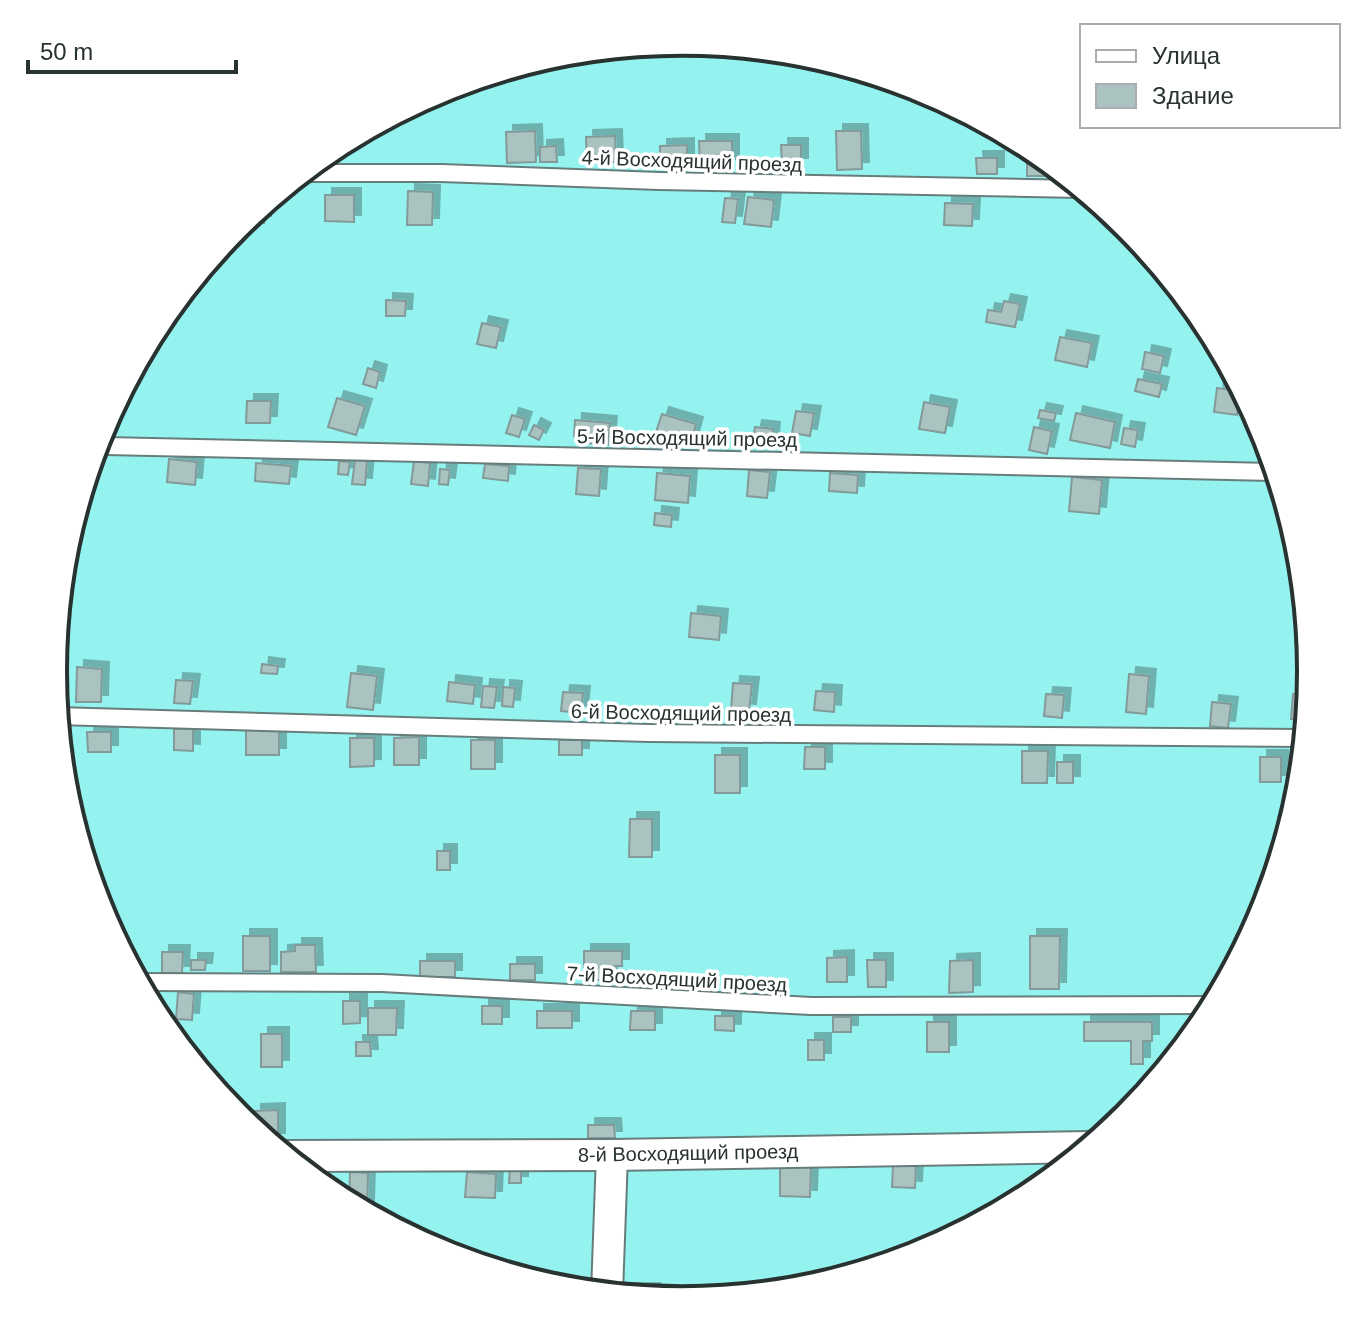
<svg xmlns="http://www.w3.org/2000/svg" width="1364" height="1342" font-family="Arial,sans-serif">
<style>
.green{fill:#95f3ef}
.building{fill:#aac3c1;stroke:#829a99;stroke-width:2;filter:url(#shadow)}
.lines{fill:none;stroke-linecap:round;stroke-linejoin:round}
.service-casing{stroke:#667d7c;stroke-width:20}
.minor-casing{stroke:#667d7c;stroke-width:34}
.service{stroke:#fff;stroke-width:16}
.minor{stroke:#fff;stroke-width:30}
.labels{text-anchor:middle;stroke-width:7;stroke-linejoin:round;paint-order:stroke}
.street-label{font-size:20px;fill:#283231;stroke:#fff}
.rim{fill:none;stroke:#283231;stroke-width:4}
</style>
<defs>
<filter id="shadow"><feDropShadow dx="7" dy="-7" stdDeviation="0" flood-color="#0004"/></filter>
</defs>
<rect width="100%" height="100%" fill="#e0faf8"/>
<circle class="green" cx="682" cy="671" r="627"/>
<g class="building">
<polygon points="540,60 540,68 517,68 517,67"/>
<polygon points="535,131 536,162 507,163 506,132"/>
<polygon points="836,131 861,131 862,169 837,170"/>
<polygon points="615,136 616,162 587,163 586,137"/>
<polygon points="699,141 732,141 732,166 700,167"/>
<polygon points="687,145 687,163 660,164 660,146"/>
<polygon points="781,145 801,145 801,165 782,166"/>
<polygon points="556,146 557,162 540,162 540,147"/>
<polygon points="976,158 997,158 997,174 977,174"/>
<polygon points="1045,159 1049,162 1049,176 1027,176 1027,160"/>
<polygon points="408,191 433,192 432,225 407,225"/>
<polygon points="325,195 354,195 354,222 325,221"/>
<polygon points="748,197 774,200 771,227 744,224"/>
<polygon points="725,198 738,199 735,223 722,222"/>
<polygon points="945,203 973,204 972,226 944,225"/>
<polygon points="264,204 264,223 242,222"/>
<polygon points="386,300 406,301 405,316 386,316"/>
<polygon points="1004,301 1020,304 1015,327 986,322 988,310 1001,312"/>
<polygon points="482,323 501,327 496,348 477,344"/>
<polygon points="1060,337 1092,343 1087,367 1055,360"/>
<polygon points="1145,352 1164,356 1160,373 1142,369"/>
<polygon points="368,368 380,372 376,388 363,384"/>
<polygon points="1138,379 1162,384 1159,397 1135,391"/>
<polygon points="1217,388 1240,391 1237,415 1214,412"/>
<polygon points="337,398 365,406 356,435 328,427"/>
<polygon points="247,401 271,401 270,423 246,423"/>
<polygon points="924,402 950,407 945,433 919,429"/>
<polygon points="1040,410 1056,413 1054,421 1038,418"/>
<polygon points="796,411 814,413 810,436 792,433"/>
<polygon points="1076,413 1115,422 1110,448 1070,440"/>
<polygon points="662,414 696,424 690,446 655,435"/>
<polygon points="512,415 525,419 519,437 506,433"/>
<polygon points="575,420 610,423 608,445 588,443 589,437 574,436"/>
<polygon points="534,425 544,430 539,440 529,435"/>
<polygon points="755,427 773,429 772,440 753,437"/>
<polygon points="1034,427 1052,431 1047,454 1029,450"/>
<polygon points="1124,428 1138,430 1135,447 1121,444"/>
<polygon points="169,459 197,462 195,485 167,482"/>
<polygon points="355,460 367,461 365,485 352,484"/>
<polygon points="339,461 350,462 348,475 338,474"/>
<polygon points="414,461 430,463 428,486 411,484"/>
<polygon points="256,463 291,466 289,484 255,481"/>
<polygon points="485,464 509,466 508,481 483,478"/>
<polygon points="578,468 601,469 599,496 576,494"/>
<polygon points="440,469 450,470 448,485 439,484"/>
<polygon points="749,470 770,472 767,498 747,496"/>
<polygon points="657,473 690,476 688,503 655,500"/>
<polygon points="830,473 858,475 857,493 829,491"/>
<polygon points="1072,477 1102,480 1099,514 1069,511"/>
<polygon points="655,513 672,515 671,527 654,525"/>
<polygon points="691,613 721,616 719,640 689,637"/>
<polygon points="262,664 278,666 277,674 261,673"/>
<polygon points="77,667 102,669 101,702 76,702"/>
<polygon points="351,673 377,676 373,710 347,707"/>
<polygon points="1129,674 1149,676 1146,714 1126,712"/>
<polygon points="176,680 193,681 190,704 174,703"/>
<polygon points="449,682 475,685 473,704 447,701"/>
<polygon points="733,683 752,684 749,711 731,710"/>
<polygon points="483,686 497,687 494,708 481,707"/>
<polygon points="503,687 515,688 513,707 502,706"/>
<polygon points="816,691 835,692 834,712 814,710"/>
<polygon points="563,692 583,693 581,713 561,711"/>
<polygon points="1046,694 1064,695 1062,718 1044,716"/>
<polygon points="1293,694 1309,695 1306,720 1291,719"/>
<polygon points="1212,702 1231,704 1228,728 1210,726"/>
<polygon points="174,729 193,729 193,751 174,750"/>
<polygon points="246,730 279,731 279,755 246,755"/>
<polygon points="87,732 111,732 111,752 88,752"/>
<polygon points="419,737 419,765 394,765 394,738"/>
<polygon points="350,738 374,738 374,766 350,767"/>
<rect x="471" y="740" width="24" height="29"/>
<rect x="559" y="740" width="23" height="15"/>
<polygon points="805,747 825,747 825,769 804,769"/>
<polygon points="1022,751 1048,751 1047,783 1022,783"/>
<rect x="715" y="755" width="25" height="38"/>
<rect x="1260" y="757" width="21" height="25"/>
<rect x="1057" y="762" width="16" height="21"/>
<polygon points="630,819 652,819 652,857 629,857"/>
<rect x="437" y="851" width="13" height="19"/>
<rect x="243" y="936" width="27" height="35"/>
<polygon points="1030,936 1060,936 1059,989 1030,989"/>
<polygon points="295,945 315,945 316,972 281,972 281,952 295,951"/>
<polygon points="584,951 622,951 622,966 610,966 610,980 584,980"/>
<polygon points="162,952 183,952 182,973 162,973"/>
<polygon points="847,957 847,982 827,982 827,958"/>
<polygon points="191,960 206,960 205,970 191,970"/>
<polygon points="867,960 886,960 886,987 868,987"/>
<polygon points="973,960 973,992 949,993 950,961"/>
<rect x="420" y="961" width="35" height="16"/>
<rect x="510" y="964" width="25" height="16"/>
<polygon points="178,992 194,994 192,1020 176,1019"/>
<polygon points="343,1001 360,1001 360,1023 343,1024"/>
<rect x="482" y="1006" width="20" height="18"/>
<polygon points="368,1008 397,1008 396,1035 368,1035"/>
<rect x="537" y="1011" width="35" height="17"/>
<polygon points="631,1011 655,1011 655,1030 630,1030"/>
<polygon points="715,1016 734,1016 734,1031 715,1030"/>
<rect x="833" y="1017" width="18" height="15"/>
<rect x="927" y="1022" width="22" height="30"/>
<polygon points="1084,1022 1152,1022 1152,1041 1143,1041 1143,1064 1131,1064 1131,1041 1084,1041"/>
<rect x="261" y="1034" width="21" height="33"/>
<rect x="808" y="1040" width="16" height="20"/>
<polygon points="356,1042 370,1042 371,1056 356,1056"/>
<polygon points="278,1110 278,1140 267,1140 254,1130 254,1111"/>
<polygon points="588,1125 614,1125 615,1138 588,1138"/>
<polygon points="893,1165 916,1165 915,1188 892,1187"/>
<polygon points="780,1166 811,1166 810,1197 780,1196"/>
<polygon points="510,1167 521,1168 521,1183 509,1183"/>
<polygon points="350,1172 368,1173 367,1208 358,1208 349,1203"/>
<polygon points="467,1172 496,1174 495,1198 465,1197"/>
<polygon points="621,1290 653,1290 652,1297 621,1294"/>
</g>
<g class="lines">
<g class="service-casing">
<g id="service">
<polyline points="302,173 441,173 659,181 1081,189"/>
<polyline points="97,444 105,446 1276,472"/>
<polyline points="57,716 649,733 1304,738"/>
<polyline points="139,982 382,983 811,1006 1213,1005"/>
</g>
</g>
<g class="minor-casing">
<g id="minor">
<polyline points="286,1156 612,1155 1089,1147"/>
<polyline points="607,1293 612,1155"/>
</g>
</g>
<use href="#service" class="service"/>
<use href="#minor" class="minor"/>
</g>
<g class="labels">
<g class="street-label">
<text transform="translate(692 161) rotate(2)" y="7">4-й Восходящий проезд</text>
<text transform="translate(687 438) rotate(1)" y="7">5-й Восходящий проезд</text>
<text transform="translate(681 713) rotate(1)" y="7">6-й Восходящий проезд</text>
<text transform="translate(677 979) rotate(3)" y="7">7-й Восходящий проезд</text>
<text transform="translate(688 1153) rotate(-1)" y="7">8-й Восходящий проезд</text>
</g>
</g>
<path d="M0 0H1364V1342H0ZM67 671a615 615 0 1 1 1230 0a615 615 0 1 1-1230 0Z" fill="#fff" fill-rule="evenodd"/>
<path class="rim" d="M67 671a615 615 0 1 1 1230 0a615 615 0 1 1-1230 0Z"/>
<rect x="1080" y="24" width="260" height="104" fill="#ffffff" stroke="#a9adad" stroke-width="2"/>
<rect x="1096" y="50" width="40" height="12" fill="#ffffff" stroke="#a9adad" stroke-width="2"/>
<text x="1152" y="64" font-size="24" fill="#283231">Улица</text>
<rect x="1096" y="84" width="40" height="24" fill="#aac3c1" stroke="#a9adad" stroke-width="2"/>
<text x="1152" y="104" font-size="24" fill="#283231">Здание</text>
<path d="M28 60v12h208v-12" fill="none" stroke="#283231" stroke-width="4"/>
<text x="40" y="60" font-size="24" fill="#283231" stroke="#ffffff" stroke-width="6" paint-order="stroke">50 m</text>
</svg>
